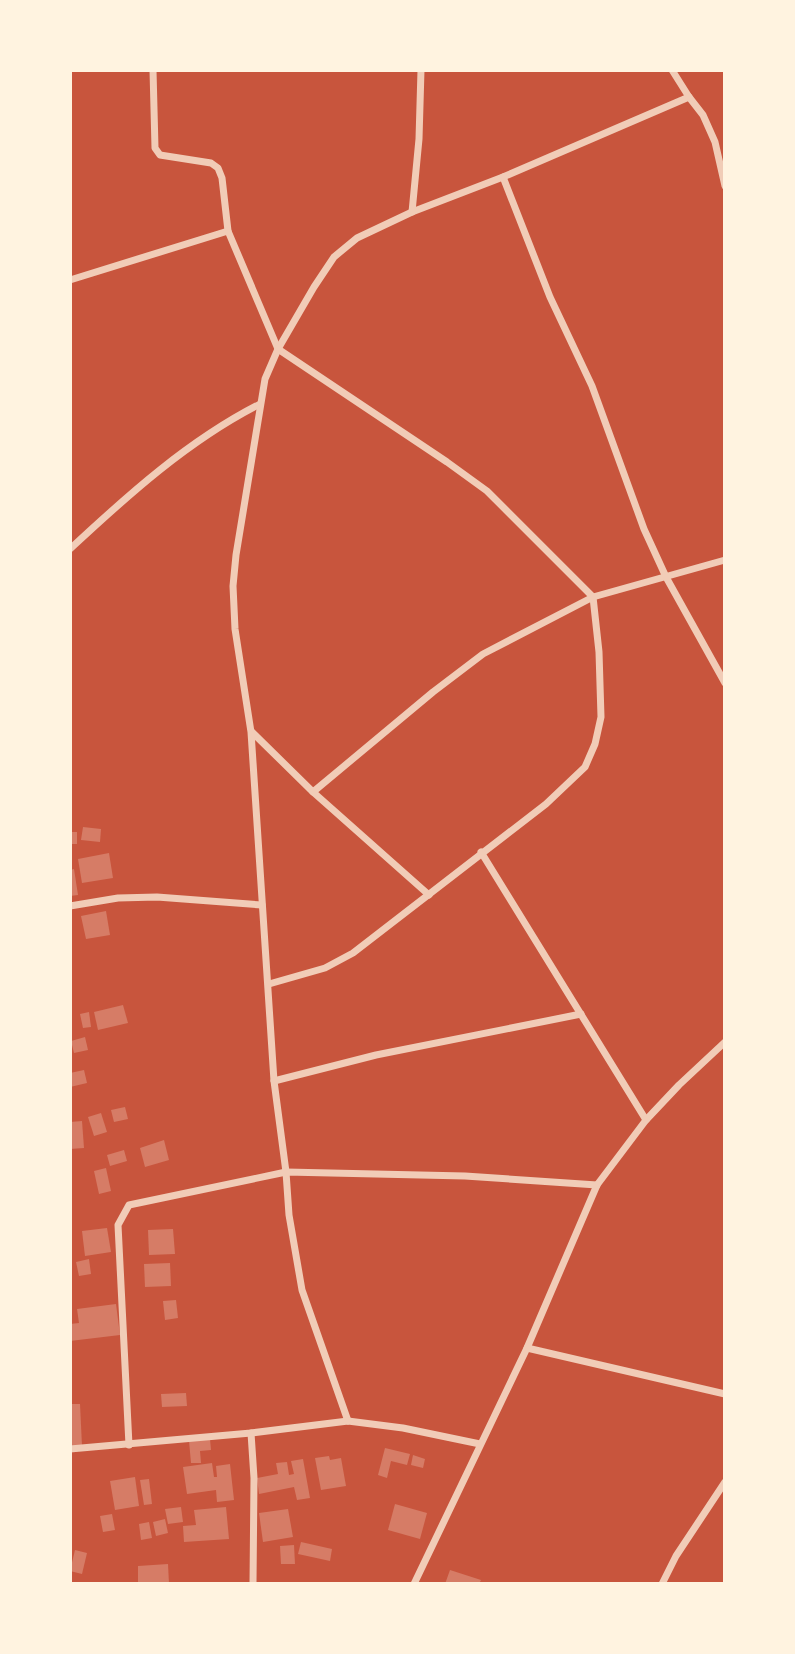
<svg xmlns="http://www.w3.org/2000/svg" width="795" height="1654" font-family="Overpass,sans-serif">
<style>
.building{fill:#d67c66}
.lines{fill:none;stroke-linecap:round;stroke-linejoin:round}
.minor{stroke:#f1ccb7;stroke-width:7}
</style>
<rect width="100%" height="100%" fill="#c8553d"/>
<g class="building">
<polygon points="83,827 101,829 100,842 81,840"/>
<rect x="70" y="832" width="7" height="12"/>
<polygon points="109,853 113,878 82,883 78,859"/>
<polygon points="74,869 78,895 70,896 70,870"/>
<polygon points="106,911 110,935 86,939 81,916"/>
<polygon points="123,1005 128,1023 98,1030 94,1012"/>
<polygon points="89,1012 91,1027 83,1028 80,1014"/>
<polygon points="85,1037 88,1050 74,1053 71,1041"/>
<polygon points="84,1070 87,1083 70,1087 70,1073"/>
<polygon points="125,1107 128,1119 114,1122 111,1110"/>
<polygon points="101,1113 107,1132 94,1136 88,1117"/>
<polygon points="82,1121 84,1148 70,1149 70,1122"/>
<polygon points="164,1140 169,1160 145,1167 140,1148"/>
<polygon points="124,1150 127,1161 110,1166 107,1155"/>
<polygon points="106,1168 111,1191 99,1194 94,1171"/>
<polygon points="107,1228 111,1252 85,1256 82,1231"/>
<polygon points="173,1229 175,1254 149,1255 148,1230"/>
<polygon points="89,1259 91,1274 79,1276 76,1262"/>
<polygon points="170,1263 171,1286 145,1287 144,1264"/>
<polygon points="176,1300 178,1318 165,1320 163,1301"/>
<polygon points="116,1304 120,1335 70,1341 70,1324 79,1323 77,1309"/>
<polygon points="186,1393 187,1406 162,1407 161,1394"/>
<polygon points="70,1404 80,1404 82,1446 70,1446"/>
<polygon points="210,1439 211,1450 200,1451 201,1463 191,1463 189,1441"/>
<polygon points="385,1448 410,1454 407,1465 391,1461 387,1478 378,1475"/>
<polygon points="413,1455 425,1459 423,1468 411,1465"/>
<polygon points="329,1456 330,1460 341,1458 346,1486 321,1490 315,1458"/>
<polygon points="303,1459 310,1498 297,1500 294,1487 259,1494 257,1478 278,1474 276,1463 287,1462 289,1475 294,1474 291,1461"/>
<polygon points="212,1463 214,1477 217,1477 216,1466 230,1464 234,1500 217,1502 216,1490 187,1494 183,1467"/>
<polygon points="135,1477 139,1506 115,1510 110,1481"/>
<polygon points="149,1479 152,1504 144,1505 140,1480"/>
<polygon points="395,1504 427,1513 420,1539 388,1530"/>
<polygon points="181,1507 183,1522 168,1524 165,1509"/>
<polygon points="226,1507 229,1539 184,1542 183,1526 196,1525 194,1510"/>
<polygon points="288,1509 293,1537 263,1542 259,1513"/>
<polygon points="112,1514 115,1530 103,1532 100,1516"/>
<polygon points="165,1519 168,1533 156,1536 153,1522"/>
<polygon points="149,1522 152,1538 141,1540 139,1524"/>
<polygon points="301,1542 332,1549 330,1561 298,1554"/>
<polygon points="294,1545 295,1564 281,1564 280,1546"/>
<polygon points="75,1550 87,1553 82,1574 70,1571"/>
<polygon points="168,1564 169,1584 138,1584 138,1566"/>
<polygon points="450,1570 481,1580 479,1584 445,1584"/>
</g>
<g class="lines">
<g class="minor">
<polyline points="153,70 155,148 160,155 211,163 218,168 222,178 228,231 278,349 447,462 487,491 593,597 599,652 601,717 595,744 585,767 546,804 353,953 325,968 269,984"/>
<polyline points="672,70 689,97 703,115 715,142 725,186"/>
<polyline points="503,177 550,297 592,386 644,529 666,577 725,683"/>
<polyline points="412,212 419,139 421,70"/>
<polyline points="70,280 228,231"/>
<path d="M 70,549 C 128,495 189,440 260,404"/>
<polyline points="252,732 313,792 429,895"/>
<polyline points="313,792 433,692 483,654 593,597 725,560"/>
<polyline points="481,852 646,1120"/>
<polyline points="70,906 118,898 157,897 262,905"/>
<polyline points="274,1081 376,1055 581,1014"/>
<polyline points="527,1348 725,1394"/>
<polyline points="348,1421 302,1290 289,1215 286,1172 274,1081 251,732 235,629 233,586 236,555 265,379 278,349 314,287 334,257 357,238 412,212 503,177 689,97"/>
<polyline points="251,1433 254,1478 253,1584"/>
<polyline points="129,1445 118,1225 129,1205 286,1172 465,1176 597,1185"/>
<polyline points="70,1449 251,1433 348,1421 403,1428 480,1444"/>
<polyline points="414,1584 527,1348 597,1185 646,1120 679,1085 725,1042"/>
<polyline points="662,1584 676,1556 725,1482"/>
</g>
</g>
<rect width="795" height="1654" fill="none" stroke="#fff3e0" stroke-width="144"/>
</svg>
